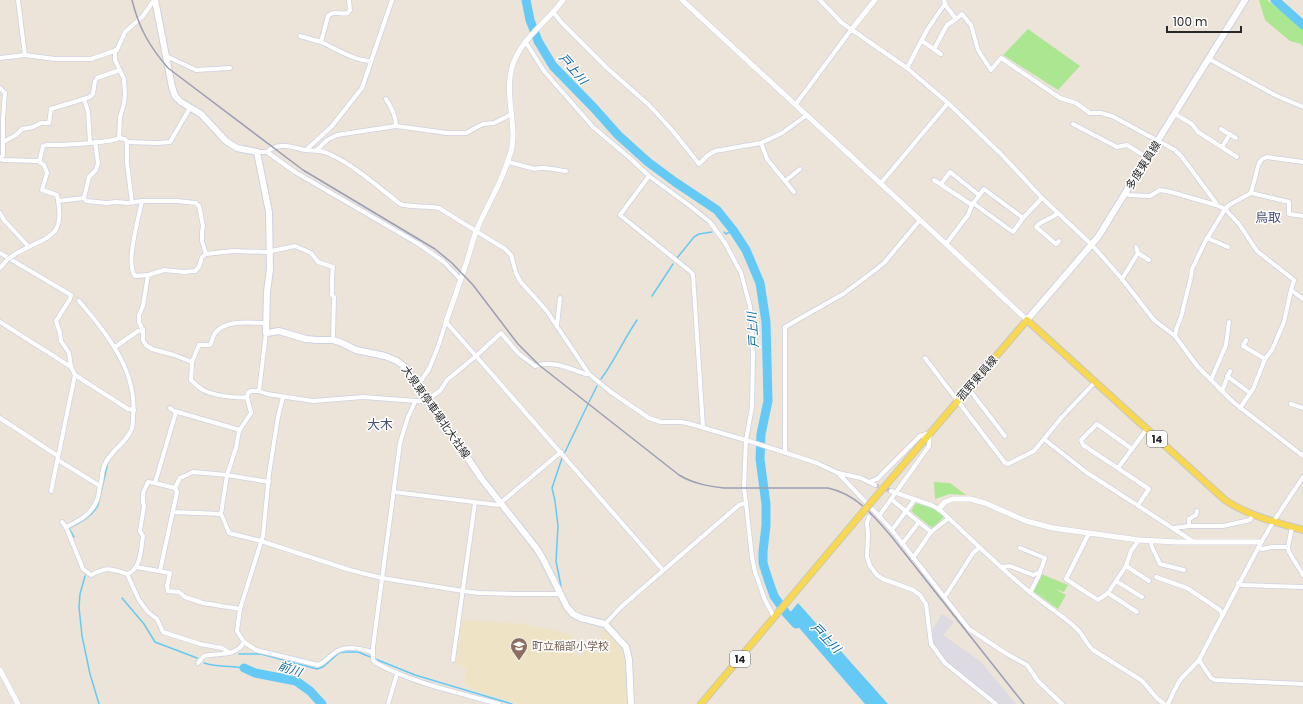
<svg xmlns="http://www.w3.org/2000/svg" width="1303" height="704" font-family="Poppins,'Noto Sans JP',sans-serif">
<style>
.industrial{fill:#dddae3}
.education{fill:#efe3c6}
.green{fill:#abe691}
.water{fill:#64caf5}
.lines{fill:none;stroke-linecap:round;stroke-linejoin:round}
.stream{stroke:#64caf5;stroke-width:1.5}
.river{stroke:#64caf5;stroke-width:9}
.minor-tunnel{stroke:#c5beb6;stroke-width:4;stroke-dasharray:4 2;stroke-linecap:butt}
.minor-casing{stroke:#ced1e2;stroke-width:5.5}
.tertiary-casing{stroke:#ced1e2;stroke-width:6}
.secondary-casing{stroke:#ced1e2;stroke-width:8}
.primary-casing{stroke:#c7c7c7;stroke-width:8}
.minor{stroke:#fff;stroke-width:4}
.tertiary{stroke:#fff;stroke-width:5}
.secondary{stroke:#fff;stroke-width:6}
.primary{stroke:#f8d751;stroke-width:6}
.rail{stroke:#9b9eb4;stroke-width:1.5}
.minor-bridge-casing{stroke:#ced1e2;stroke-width:5.5;stroke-linecap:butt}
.primary-bridge-casing{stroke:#c7c7c7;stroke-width:8;stroke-linecap:butt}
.minor-bridge{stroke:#fff;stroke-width:4}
.primary-bridge{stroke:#f8d751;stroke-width:6}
.labels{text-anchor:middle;stroke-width:3;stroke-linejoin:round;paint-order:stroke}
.shield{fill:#fff;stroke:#686868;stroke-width:1}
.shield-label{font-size:10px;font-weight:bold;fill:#282828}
.street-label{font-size:11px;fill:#282828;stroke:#fff}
.education-label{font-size:11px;fill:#785e54;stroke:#fff;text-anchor:start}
.water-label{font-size:12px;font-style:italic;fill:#06659f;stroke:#fff}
.quarter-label{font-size:13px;fill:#464e7b;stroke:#fff}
</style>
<rect width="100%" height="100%" fill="#ece4d9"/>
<polygon class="industrial" points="942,614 954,622 943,635 981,662 1016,704 998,704 942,658 933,644 931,632"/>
<polygon class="education" points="461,620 514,623 551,629 574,636 575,655 584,656 584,650 599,653 602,628 605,629 620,647 625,659 624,662 624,669 626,670 627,704 517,704 469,688 464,682 467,668 455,663"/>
<g class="green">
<polygon points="1259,0 1267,0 1303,28 1303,47 1301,44 1290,41 1265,20"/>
<polygon points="1028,29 1080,66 1058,90 1003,55"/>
<polygon points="934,482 950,483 966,495 950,494 935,499"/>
<polygon points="916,503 934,509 944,517 932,528 911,511"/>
<polygon points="1041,574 1068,585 1064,592 1055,589 1066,595 1058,609 1033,591"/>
</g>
<polygon class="water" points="798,603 888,704 865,704 788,615"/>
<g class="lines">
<g class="stream">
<polyline points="724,232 726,234 733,230"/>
<polyline points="677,258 694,237 699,234 712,232"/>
<polyline points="652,296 673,264"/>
<path d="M 601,379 C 615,360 624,339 637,320"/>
<polyline points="589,402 597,386"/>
<polyline points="565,452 588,404"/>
<path d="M 74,537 L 69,528 C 81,522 92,517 98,505 L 108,462"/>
<polyline points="85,576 80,594 79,607 82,636 90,674 99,704"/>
<polyline points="561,586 556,561 558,526 555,501 552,488 562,458"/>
<polyline points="122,598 144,624 155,642 197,658"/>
<polyline points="239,654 261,654 317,669 323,667 339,653 343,652 358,652 415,675 512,704"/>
<path d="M 204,663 C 217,667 230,666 244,668"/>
</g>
<g class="river">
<polyline points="526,0 530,20 538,41 553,66 594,108 618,135 648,162 675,182 717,210 733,230 746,250 760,283 766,322 768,401 761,434 760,459 766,504 766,525 763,552 763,563 768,579 774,596 786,613 796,624"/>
<polyline points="1275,0 1303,25"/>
<polyline points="244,668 255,673 296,681 310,691 322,704"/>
</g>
<polyline class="minor-tunnel" points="875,485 891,491"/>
<g class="minor-casing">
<g id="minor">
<polyline points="18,0 25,55"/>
<path d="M 349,0 L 350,10 L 348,13 C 341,15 334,10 328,16 L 321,42 C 337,49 352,60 370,61"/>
<polyline points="820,0 842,23 907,68 948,103 1002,155 1042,198 1092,245 1122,279 1154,320 1175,336 1198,367 1233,402 1303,456"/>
<path d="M 944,0 C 945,8 952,12 956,19 L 962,14 L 971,25 L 978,50 L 991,70 L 1001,58 L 1060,98 L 1076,103 L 1090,113 L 1101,113 L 1112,116 L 1175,150 L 1182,157 L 1216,203 L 1216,205"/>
<polyline points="554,13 561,22 607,68 649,105 672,130 699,164 707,156 715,151 761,143 782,133 807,115"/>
<polyline points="300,36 321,42"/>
<polyline points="525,41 544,71 593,127 631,159 649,176 690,206 710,222 725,243 741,273 750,306 753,354 752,407 746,440 744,487 746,503 752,557 755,572 765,600 774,617"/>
<polyline points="922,41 941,54"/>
<polyline points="934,49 947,25 956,19"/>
<polyline points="166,56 196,70 230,68"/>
<polyline points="0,58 25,55 55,59 91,59 117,50 125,32 143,16 154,0"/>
<polyline points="1209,59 1277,96 1303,107"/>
<polyline points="907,68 927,30 944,5"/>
<polyline points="0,88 5,93 3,119 3,155 0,159"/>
<polyline points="84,99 88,111 90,142"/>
<path d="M 386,99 C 391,108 396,115 396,126"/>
<polyline points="796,104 851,30"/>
<polyline points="1175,114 1192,124 1198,132 1237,157"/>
<polyline points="1073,124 1117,147 1127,145 1148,158"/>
<polyline points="1221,129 1236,138"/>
<polyline points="119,138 125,139 127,142 127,163 132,202"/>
<polyline points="3,142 16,135 22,129 33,127 41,123 49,123 51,109 90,97 93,94 95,81 97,78 120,70"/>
<polyline points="127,142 157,143 170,142 190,108"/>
<polyline points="761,143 767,159 794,192"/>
<polyline points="1222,147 1230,134"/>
<polyline points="306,150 332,126 362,88 392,0"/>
<polyline points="317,150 327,140 337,135 396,126 447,133 466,133 483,124 494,123 510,115"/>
<polyline points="257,152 267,152 295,172 417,243 444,262 460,279"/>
<path d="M 267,152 C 279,141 292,147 305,150 C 312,151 319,150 327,153 C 350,162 380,188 400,204 C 413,208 426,205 439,208 L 505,249 L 511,255 L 516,273 L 520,281 L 546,310 L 589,374 L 611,392 L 649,418 L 661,422 L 680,422 L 687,423 L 749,441 L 817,463 L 838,473 L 861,478 L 875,485"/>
<path d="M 1,159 L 3,160 L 38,161 L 44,165 L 47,173 L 42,190 L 57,195 C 67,242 45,235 14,255"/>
<path d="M 38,161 L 40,159 L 43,146 C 49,144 56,145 62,145 C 74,144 111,143 119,138 L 120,117 L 124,104 L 125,94 L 124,79 L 115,60 L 115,50"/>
<path d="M 508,162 L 535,169 C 544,166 556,170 566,171"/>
<polyline points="649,176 620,215 691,272 693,275 703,427"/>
<polyline points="934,180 972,205"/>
<polyline points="785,181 800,169"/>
<polyline points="881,183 948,103"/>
<polyline points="941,184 950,172 979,195"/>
<polyline points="1125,193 1129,195 1150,196 1160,190 1171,192 1216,205 1225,209 1239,224 1257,251 1294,280 1291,290 1303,299"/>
<polyline points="1251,193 1289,202 1289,214 1303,216"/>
<polyline points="84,198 86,201 107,203 116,202 128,203 142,201"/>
<polyline points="58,201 84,198 89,177 96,170 98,163 95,142"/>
<polyline points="973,203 1013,232 1023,218"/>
<polyline points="0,213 4,220 28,246"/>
<path d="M 1058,213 C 1050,220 1041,220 1036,227 L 1056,244 L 1059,241"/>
<polyline points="1207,238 1228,247"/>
<polyline points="946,244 968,215 972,205 984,189 1023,218 1042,198"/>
<polyline points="1136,247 1138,253"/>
<polyline points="0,253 71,295 70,299 56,321 60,333 61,341 69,353 71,367 75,375 128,409 134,410"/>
<path d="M 206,254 L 202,241 L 202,232 L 203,226 L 199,206 L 196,203 L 177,201 L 142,201 C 139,217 125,263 135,276 L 148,275 L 143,306 L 139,315 L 139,322 L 143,330 L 143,340 L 146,345 L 152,349 L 174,355 L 192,362 L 191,380 C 194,383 198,387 203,390 C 212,395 237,399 247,397 L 248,393 L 251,391 L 259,391 L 267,394 L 313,401 L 363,397 L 430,402"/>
<polyline points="0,268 8,259"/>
<polyline points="148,275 164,270 184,272 195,271 199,267 202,257 206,254 233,251 267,252 295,246 311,253 318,262 333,267 332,278 332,295 334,297 333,340"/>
<polyline points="1122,279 1138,253 1149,260"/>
<polyline points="0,322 71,367"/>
<polyline points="557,325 560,298"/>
<polyline points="1175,336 1176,330 1181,317 1191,277 1192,269 1205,242 1225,209 1229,205 1251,193 1259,163 1262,159 1267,157 1303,162"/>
<polyline points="1246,340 1243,346 1265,359"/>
<polyline points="115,347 138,331 143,330"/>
<polyline points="925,358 1005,463 1008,464 1034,451 1062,417 1095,382"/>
<path d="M 192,362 L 199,345 L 210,345 C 212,341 213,337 215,333 C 226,319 251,323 266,323"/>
<path d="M 589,374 L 585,374 C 569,368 552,360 535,366 L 518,353 L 501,333 L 476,356 L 663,570"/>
<polyline points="1227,376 1250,393"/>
<polyline points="1211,380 1226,345 1229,322"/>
<polyline points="418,385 429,369 438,347 446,322"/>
<polyline points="968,388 1005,436"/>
<polyline points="259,391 266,333"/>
<polyline points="1222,391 1230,371"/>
<polyline points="428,399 440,391 447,380 476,356 446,322"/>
<path d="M 415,402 L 408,417 L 400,443 L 373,647 L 373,660 L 376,663 C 415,684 456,692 499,704"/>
<polyline points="1291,404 1303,408"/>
<polyline points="170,408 174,411 240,430"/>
<polyline points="1240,408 1253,389 1265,359 1272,350 1284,322 1291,290"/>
<polyline points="0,418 58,456"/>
<polyline points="1044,439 1086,472 1194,542"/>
<polyline points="1132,449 1097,424 1081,440 1083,445 1149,489 1138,505"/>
<polyline points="785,453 785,327 843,294 870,274 884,263 920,220"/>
<polyline points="58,460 100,486"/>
<polyline points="1118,468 1146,430"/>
<polyline points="838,473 879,516 892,530 969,629 1007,654 1027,665 1038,681 1062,704"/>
<polyline points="869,482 877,479 920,436 930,433 929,446 879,516"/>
<polyline points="175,488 155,483 176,412"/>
<polyline points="51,491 75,375"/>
<path d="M 891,491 L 931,505 L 939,509 C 968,536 996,564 1026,589 C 1042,603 1061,614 1077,629 C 1084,636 1086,644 1093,650 L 1141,680 C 1150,688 1154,699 1165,704"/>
<polyline points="394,492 498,505 561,452"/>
<polyline points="891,499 931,532"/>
<polyline points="173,512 221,514 225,523 229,533 261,541 350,570 382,578 463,591 479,593 517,594 561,594"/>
<polyline points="221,514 227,475 236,448 239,431 251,413 247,397"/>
<polyline points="869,517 867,523 868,534 867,557 870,566 877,575 883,579 913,590 920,595 926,604 931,644 945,663 996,704"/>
<path d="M 62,522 L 66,527 L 83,569 L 91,575 C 107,567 110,568 127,574 L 139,600 L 148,612 L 157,619 L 163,632 L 200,644 L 222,648 L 230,653"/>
<polyline points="1189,526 1189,519 1196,515 1197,511"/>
<path d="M 66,527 C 80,520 91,515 97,500 C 99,495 99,488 101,482 C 102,476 102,470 105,464 C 111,450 127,443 132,428 C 133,425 133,420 133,416 C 138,372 106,332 79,301"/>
<polyline points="1174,528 1189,526 1223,526 1250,520 1252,515"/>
<polyline points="892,530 915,499"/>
<polyline points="1089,533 1066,579 1098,600 1108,593 1126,566 1131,551 1139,540"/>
<polyline points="1150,540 1152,547 1160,564 1184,570"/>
<polyline points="902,544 919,522"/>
<polyline points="1288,547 1289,552 1303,575"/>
<polyline points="1258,548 1263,549 1272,547 1288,547 1292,527"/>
<polyline points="913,558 931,532 949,518"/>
<polyline points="1126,566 1149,581"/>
<polyline points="136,567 170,573 167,586 168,591 179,592 185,597 203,603 240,609 263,536 269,474 278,417 283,397"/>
<polyline points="1000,567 1010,566 1033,575 1040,572 1045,558 1020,548"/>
<polyline points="160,571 177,492 175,488 180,478 193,472 227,475 269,482"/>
<path d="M 127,574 C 141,570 141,548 143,536 L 140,531 L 144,506 L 143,502 L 143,493 L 148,482 L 155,483"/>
<polyline points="1156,577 1187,588 1220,610 1222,615"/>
<polyline points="1116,581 1142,597"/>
<polyline points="1238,583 1242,585 1303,587"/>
<polyline points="1030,593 1040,573"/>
<polyline points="1108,593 1137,612"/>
<polyline points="944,597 948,592 973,553 979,548"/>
<polyline points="605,624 621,607 739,505 746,503"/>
<path d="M 244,642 L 256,650 L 318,665 C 324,663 328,658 333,654 C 344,645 359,648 372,652"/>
<polyline points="453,660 475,503"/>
<polyline points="1199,660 1211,678 1215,680 1303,684"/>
<path d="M 198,663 L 204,656 C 218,653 236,657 244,642 L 237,631 L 240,609"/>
<polyline points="388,704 397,674"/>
<polyline points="1168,704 1174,691 1180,680 1199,660 1258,548 1273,522 1303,477"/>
</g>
</g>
<g class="tertiary-casing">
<g id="tertiary">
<polyline points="682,0 946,244 1027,320"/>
<polyline points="851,30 875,0"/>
<path d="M 446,322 C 453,302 460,282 467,261 C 470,252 472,242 476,232 C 485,208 501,185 508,160 C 511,153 513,144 513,136 C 513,113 505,87 513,64 C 523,37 547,22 563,0"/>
<polyline points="939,509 945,502 953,499 970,499 985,503 1026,521 1053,528 1139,540 1177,542 1261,542"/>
<polyline points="0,670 18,704"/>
</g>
</g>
<g class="secondary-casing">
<g id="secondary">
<polyline points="155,0 172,87 175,96 181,102 201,114 226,141 237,148 257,152 269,212 270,269 267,292 266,333 279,331 306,339 317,340 333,340 340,342 356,350 385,356 397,361 406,368 450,431 481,478 537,549 543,559 567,607 573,614 581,618 605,624 626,647 629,660 631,704"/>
<polyline points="1027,320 1098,237 1245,0"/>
</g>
</g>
<g class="primary-casing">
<g id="primary">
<path d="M 874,499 L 1027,320 L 1225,500 C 1249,516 1275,522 1303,530"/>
<polyline points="701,704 862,513"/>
</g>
</g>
<use href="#minor" class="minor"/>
<use href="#tertiary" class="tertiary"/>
<use href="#secondary" class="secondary"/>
<use href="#primary" class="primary"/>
<path class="rail" d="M 132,0 C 139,28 149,46 168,68 L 303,170 L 435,249 L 452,263 L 473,285 L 518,344 L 539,365 L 679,475 C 694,484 708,486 724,488 L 828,488 C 856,494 873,515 891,536 L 1024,704"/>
<g class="minor-bridge-casing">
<polyline id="minor-bridge" points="8,259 14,255"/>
</g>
<g class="primary-bridge-casing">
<polyline id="primary-bridge" points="862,513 874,499"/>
</g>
<use href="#minor-bridge" class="minor-bridge"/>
<use href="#primary-bridge" class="primary-bridge"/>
</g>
<defs>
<g id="school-pin" transform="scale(0.9)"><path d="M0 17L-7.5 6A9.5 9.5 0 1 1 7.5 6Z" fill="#8d6e63" stroke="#fff"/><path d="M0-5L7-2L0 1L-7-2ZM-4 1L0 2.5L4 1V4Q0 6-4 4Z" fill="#fff"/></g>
</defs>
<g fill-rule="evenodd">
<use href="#school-pin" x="519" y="646"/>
</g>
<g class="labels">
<g class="shield">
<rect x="1147" y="431" width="20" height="16" rx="3"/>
<rect x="730" y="651" width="20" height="16" rx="3"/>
</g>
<g class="shield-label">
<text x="1157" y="443">14</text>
<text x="740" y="663">14</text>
</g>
<g class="street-label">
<text transform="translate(1143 165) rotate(-58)" y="4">多度東員線</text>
<text transform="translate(977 378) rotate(-49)" y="4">菰野東員線</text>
<text transform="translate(436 412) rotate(55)" y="4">大泉東停車場北大社線</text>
</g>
<g class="education-label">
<text x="532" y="650">町立稲部小学校</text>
</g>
<g class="water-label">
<text transform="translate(573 69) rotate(49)" y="4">戸上川</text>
<text transform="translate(753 330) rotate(-94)" y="4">戸上川</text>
<text transform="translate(826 638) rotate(46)" y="4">戸上川</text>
<text transform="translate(290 669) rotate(19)" y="4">前川</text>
</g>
<g class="quarter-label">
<text x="1268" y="222">鳥取</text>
<text x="380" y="429">大木</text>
</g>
</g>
<path d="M1167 26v6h74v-6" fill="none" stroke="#282828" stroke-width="2"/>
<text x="1173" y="26" font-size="12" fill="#282828" stroke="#ffffff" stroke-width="3" paint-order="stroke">100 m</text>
</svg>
